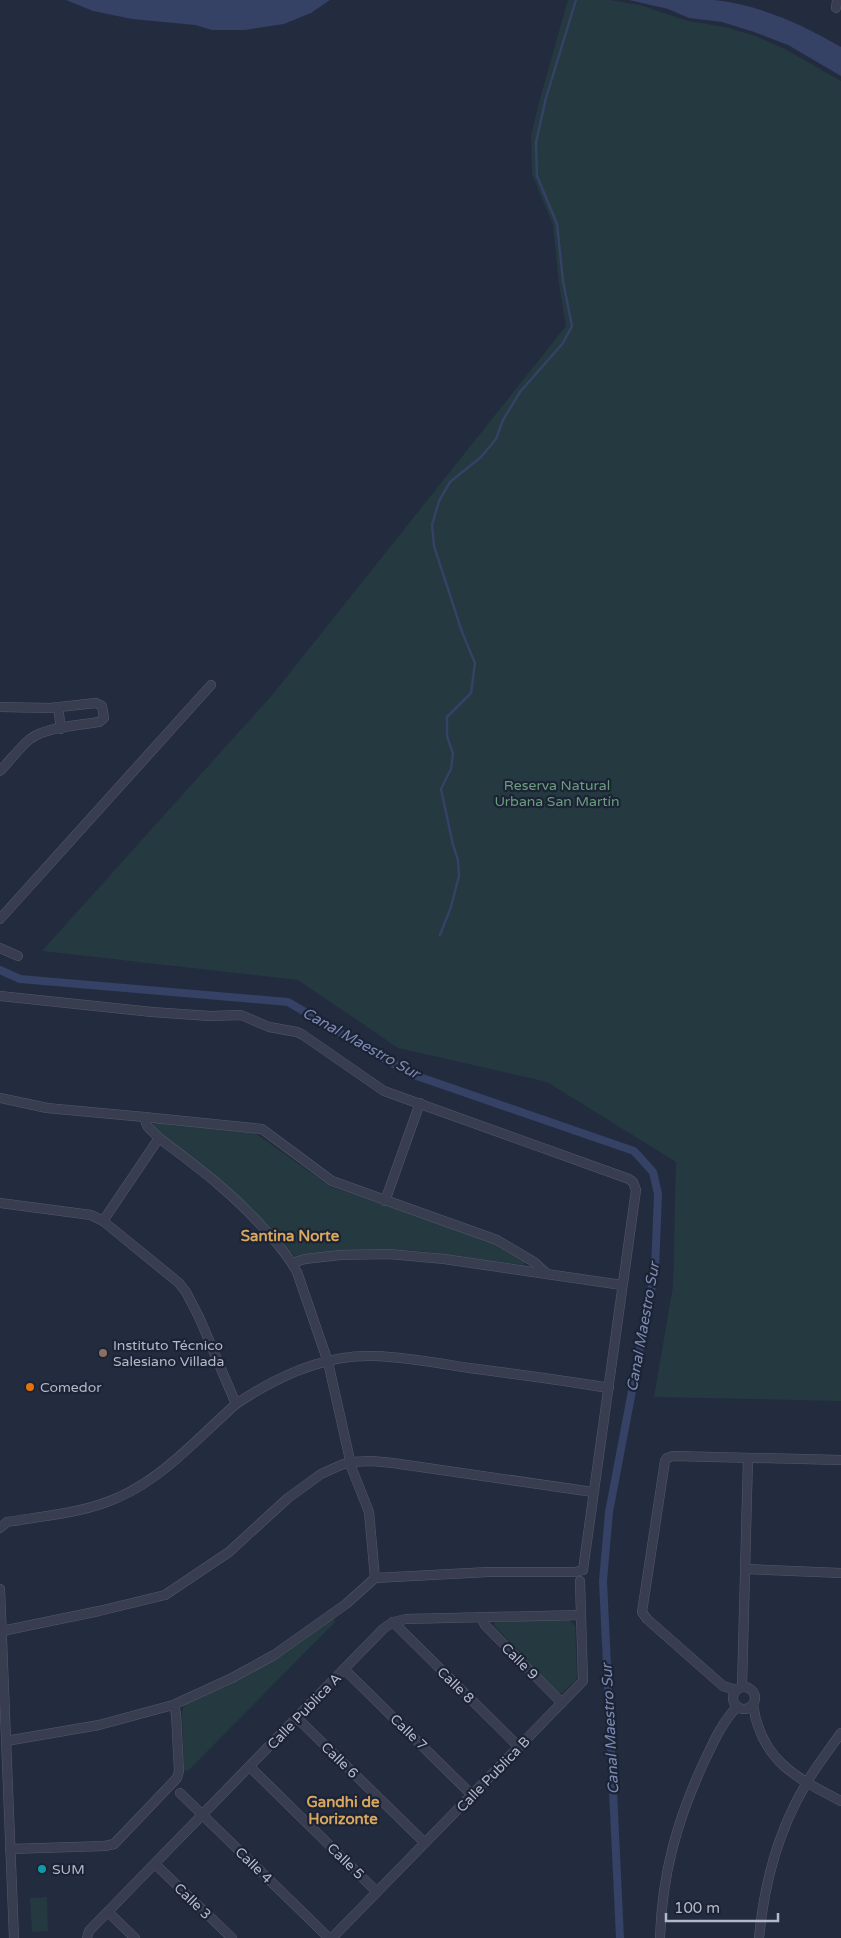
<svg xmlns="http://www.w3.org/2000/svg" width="841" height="1938" font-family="'Varela Round',sans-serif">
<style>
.green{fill:#253940}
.water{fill:#354165}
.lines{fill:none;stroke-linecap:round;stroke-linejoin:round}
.stream{stroke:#354165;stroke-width:2.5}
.canal{stroke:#354165;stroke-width:8}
.minor-casing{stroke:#52596a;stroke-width:10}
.minor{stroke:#383e4f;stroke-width:9}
.education-dot{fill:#8d6e63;stroke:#1c2334;stroke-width:2}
.food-dot{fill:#e8710a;stroke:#1c2334;stroke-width:2}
.culture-dot{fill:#0f9aa8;stroke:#1c2334;stroke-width:2}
.labels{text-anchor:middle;stroke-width:4.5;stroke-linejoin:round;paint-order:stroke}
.park-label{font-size:14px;fill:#6a9c7d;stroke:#1c2334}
.poi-label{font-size:14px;fill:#b4b9ca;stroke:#1c2334;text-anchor:start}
.street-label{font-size:14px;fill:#b4b9ca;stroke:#1c2334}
.water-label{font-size:15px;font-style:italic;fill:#7a89b2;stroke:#1c2334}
.neighbourhood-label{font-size:15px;font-weight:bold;fill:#d9a85f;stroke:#1c2334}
</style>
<rect width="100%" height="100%" fill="#232b3f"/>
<g class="green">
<polygon points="568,0 610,0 640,5 688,21 725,27 755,36 785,49 841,81 841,1401 654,1397 673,1286 676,1162 547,1082 398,1048 298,980 42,951 273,694 566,326 559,284 553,225 532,174 531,136 539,102"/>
<polygon points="153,1122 255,1133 331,1187 409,1213 494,1244 527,1261 523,1265 420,1251 376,1249 295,1257 273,1231 233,1192 154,1128"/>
<polygon points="333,1617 335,1622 188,1771 184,1770 182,1712 183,1707 188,1703 227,1686 271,1661"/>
<polygon points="569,1619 575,1626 577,1675 576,1680 562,1693 558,1692 494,1625 495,1622"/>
<polygon points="47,1897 48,1931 32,1932 30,1898"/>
</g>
<g class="water">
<polygon points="66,0 330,0 311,13 284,24 245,30 212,30 195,25 132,19 93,11"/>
<path d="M 629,0 C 657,0 687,0 715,0 C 759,5 802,24 841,47 L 841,76 L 788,45 L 754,32 L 722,22 L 689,18 L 668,9 Z"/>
</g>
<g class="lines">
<polyline class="stream" points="440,935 451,907 459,876 458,860 453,845 441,789 451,769 453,754 447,736 447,717 471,693 475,663 462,632 434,546 432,525 439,501 450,482 481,457 496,439 503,420 520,392 563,343 572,326 563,281 557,224 537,176 536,142 546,98 576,0"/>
<polyline class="canal" points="0,970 20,979 288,1002 411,1074 634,1151 653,1172 658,1194 655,1270 609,1512 603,1581 620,1938"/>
<g class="minor-casing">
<g id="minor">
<polyline points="836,8 837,0"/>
<path d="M 0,707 L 50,708 L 96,703 L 102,706 L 104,718 L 99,722 C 80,725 46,727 30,739 C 19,748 10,761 0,771"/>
<polyline points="58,707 61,729"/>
<polyline points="0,919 211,685"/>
<polyline points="0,948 18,956"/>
<polyline points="0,996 152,1012 210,1016 241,1015 269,1027 297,1032 303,1035 384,1091 629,1179 633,1182 636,1190 583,1570 575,1572 488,1572 375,1578 346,1604 274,1655 232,1678 173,1705 176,1713 179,1771 177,1778 114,1844 105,1846 10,1849"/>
<polyline points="0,1098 47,1108 144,1117 147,1126 159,1138 103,1221"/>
<polyline points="144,1117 262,1129 332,1181 497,1240 534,1262 546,1273"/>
<path d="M 159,1138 C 200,1169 233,1193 267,1232 C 278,1244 289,1257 297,1272 L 328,1362 L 352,1469 L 369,1512 L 375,1578"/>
<polyline points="385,1201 420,1103"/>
<path d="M 0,1203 L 91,1215 L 103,1221 L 179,1283 L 186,1292 L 199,1317 L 236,1404 C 200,1436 163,1478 119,1497 C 85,1513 44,1516 7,1522 L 0,1528"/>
<polyline points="292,1263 305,1259 340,1255 389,1254 444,1259 622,1285"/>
<path d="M 236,1404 C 276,1377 323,1354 374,1356 C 406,1357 438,1363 469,1368 C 516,1374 562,1380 609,1388"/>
<polyline points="746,1569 841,1573"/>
<polyline points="0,1589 14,1938"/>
<polyline points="481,1617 485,1625 562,1703"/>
<polyline points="393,1622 519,1747"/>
<polyline points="2,1631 99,1611 165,1595 229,1552 288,1498 321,1474 341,1465 350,1462 372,1461 393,1463 593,1492"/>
<polyline points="345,1670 472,1795"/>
<circle cx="744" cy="1698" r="11"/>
<polyline points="742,1687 748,1458"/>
<polyline points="736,1690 723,1686 647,1619 642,1612 665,1461 667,1458 673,1456 841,1460"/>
<path d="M 753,1705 C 761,1760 796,1778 841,1801"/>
<polyline points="297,1718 425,1843"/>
<polyline points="6,1741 99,1725 173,1705"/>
<polyline points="250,1767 377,1892"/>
<polyline points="180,1793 329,1938"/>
<polyline points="155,1864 232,1938"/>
<polyline points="108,1912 135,1938"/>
<polyline points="87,1938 89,1931 383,1629 393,1622 406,1619 581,1615"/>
<polyline points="332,1938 583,1681 580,1581"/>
<path d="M 660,1938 C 662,1874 677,1820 704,1762 C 713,1743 722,1722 737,1707"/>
<path d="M 759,1938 C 764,1884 778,1831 806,1784 C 816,1766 829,1750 841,1733"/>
</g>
</g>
<use href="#minor" class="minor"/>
</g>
<circle class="education-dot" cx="103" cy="1353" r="5"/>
<circle class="food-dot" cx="30" cy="1387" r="5"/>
<circle class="culture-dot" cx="42" cy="1869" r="5"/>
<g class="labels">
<g class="park-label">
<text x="557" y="790">Reserva Natural<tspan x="557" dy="16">Urbana San Martín</tspan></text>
</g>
<g class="poi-label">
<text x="113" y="1350">Instituto Técnico<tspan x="113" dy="16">Salesiano Villada</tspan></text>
<text x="40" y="1392">Comedor</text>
<text x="52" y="1874">SUM</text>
</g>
<g class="street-label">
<text transform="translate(520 1661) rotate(45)" y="5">Calle 9</text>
<text transform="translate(456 1685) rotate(44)" y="5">Calle 8</text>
<text transform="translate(304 1711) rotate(-46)" y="5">Calle Publica A</text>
<text transform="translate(409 1732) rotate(44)" y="5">Calle 7</text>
<text transform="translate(340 1760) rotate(44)" y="5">Calle 6</text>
<text transform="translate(493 1774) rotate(-46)" y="5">Calle Publica B</text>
<text transform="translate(346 1861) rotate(44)" y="5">Calle 5</text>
<text transform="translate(254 1865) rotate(44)" y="5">Calle 4</text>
<text transform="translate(193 1901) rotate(44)" y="5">Calle 3</text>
</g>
<g class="water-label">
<text transform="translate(361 1043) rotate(29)" y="5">Canal Maestro Sur</text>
<text transform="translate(643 1327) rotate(-80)" y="5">Canal Maestro Sur</text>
<text transform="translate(610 1729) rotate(-93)" y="5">Canal Maestro Sur</text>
</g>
<g class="neighbourhood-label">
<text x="290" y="1241">Santina Norte</text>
<text x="343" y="1807">Gandhi de<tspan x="343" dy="17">Horizonte</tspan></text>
</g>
</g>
<path d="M666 1913v8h112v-8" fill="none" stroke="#b4b9ca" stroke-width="2.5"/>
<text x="674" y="1913" font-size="15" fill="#b4b9ca" stroke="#1c2334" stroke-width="4" paint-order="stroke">100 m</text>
</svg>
